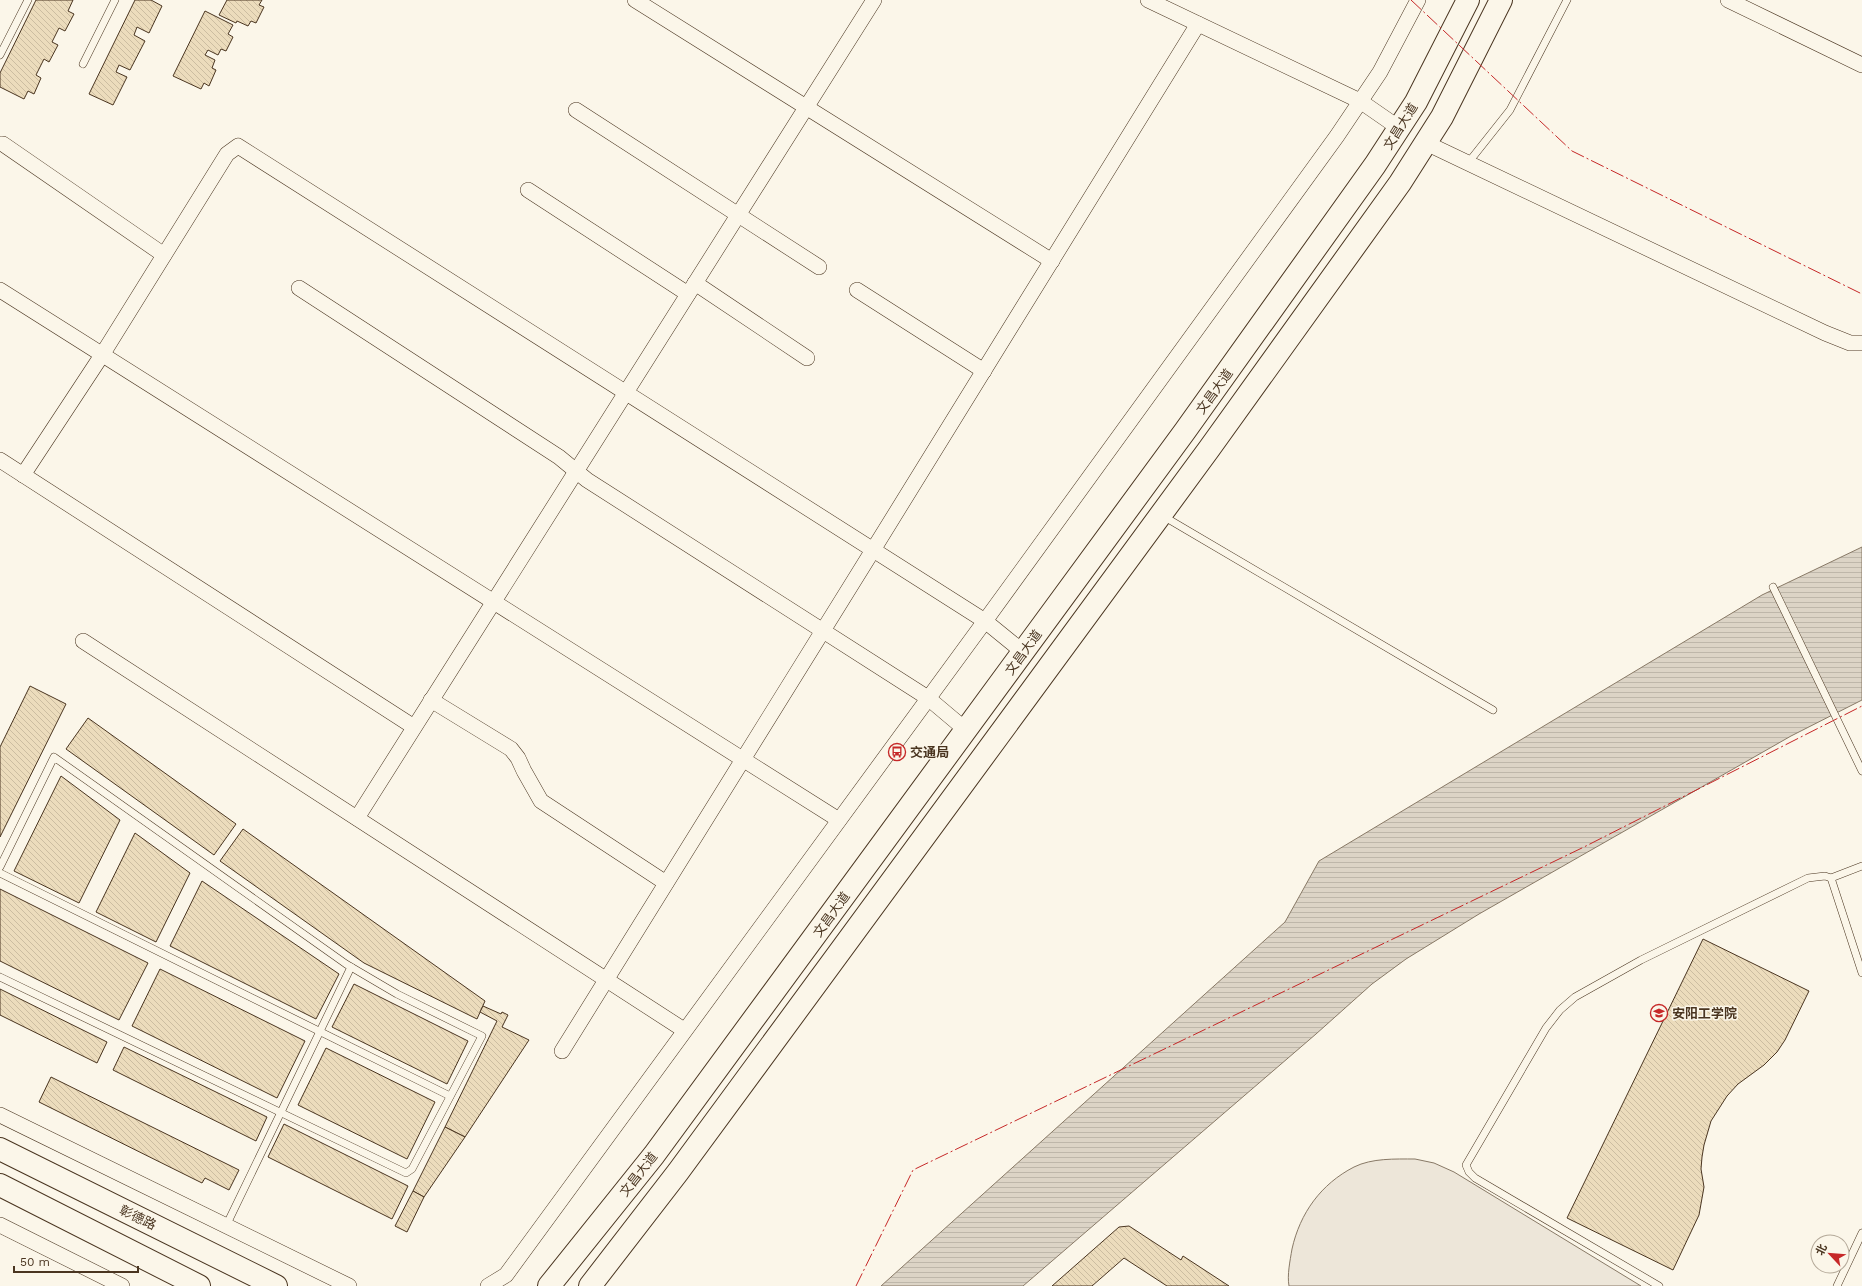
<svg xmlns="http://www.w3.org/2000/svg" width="1862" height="1286" font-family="'Work Sans','Noto Sans SC',sans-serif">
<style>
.grass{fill:#ede6d9;stroke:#887966}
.water{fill:url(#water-rules);stroke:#887966}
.building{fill:url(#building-back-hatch);stroke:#4a3520}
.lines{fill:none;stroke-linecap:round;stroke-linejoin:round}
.service-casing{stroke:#4a3520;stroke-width:8}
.minor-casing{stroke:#4a3520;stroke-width:16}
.primary-casing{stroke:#4a3520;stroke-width:24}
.service{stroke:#fbf6e9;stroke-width:7}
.minor{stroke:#fbf6e9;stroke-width:15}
.primary{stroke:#fbf6e9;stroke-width:22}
.power{stroke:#c62828;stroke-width:1;stroke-dasharray:14 3 2 3;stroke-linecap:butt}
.labels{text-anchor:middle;stroke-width:3;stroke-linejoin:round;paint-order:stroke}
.street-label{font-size:13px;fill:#4a3520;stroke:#fbf6e9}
.poi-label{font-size:13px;font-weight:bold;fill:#4a3520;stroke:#fbf6e9;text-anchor:start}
</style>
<defs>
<pattern id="water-rules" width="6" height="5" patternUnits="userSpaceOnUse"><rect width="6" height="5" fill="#dcd4c6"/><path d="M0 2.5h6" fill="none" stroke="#beb7aa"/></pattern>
<pattern id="building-back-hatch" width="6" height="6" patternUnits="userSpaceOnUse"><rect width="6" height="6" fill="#ecdcbc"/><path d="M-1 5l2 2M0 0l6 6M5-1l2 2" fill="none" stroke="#ccbda1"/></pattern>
</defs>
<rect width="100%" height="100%" fill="#fbf6e9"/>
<path class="grass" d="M 1415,1159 L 1434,1163 L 1454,1172 L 1641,1286 L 1289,1286 C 1287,1275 1290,1261 1292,1249 C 1300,1213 1321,1184 1354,1167 C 1372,1158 1395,1159 1415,1159 Z"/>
<polygon class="water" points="1862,547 1862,700 1791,736 1479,914 1406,959 1372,984 1316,1034 1023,1286 881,1286 1285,922 1319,861 1762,595"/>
<g class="building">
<polygon points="36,0 73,0 68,11 74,14 65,31 59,28 52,42 58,45 49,62 44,59 36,75 41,78 34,94 28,91 24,99 0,87 0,73"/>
<polygon points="135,0 151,0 162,6 149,33 137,27 134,35 145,41 130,70 119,65 116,72 127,77 113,105 89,94"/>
<polygon points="227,0 262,0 259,5 264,7 256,23 251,21 248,26 237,21 236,23 219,15"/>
<polygon points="205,11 233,25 228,34 233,37 226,51 221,49 218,55 208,50 205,55 215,60 212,68 216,70 209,86 204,83 201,89 173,76"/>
<polygon points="30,686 66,704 0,837 0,747"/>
<polygon points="88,718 236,824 214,855 66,749"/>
<polygon points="61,776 120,820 79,903 14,871"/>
<polygon points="243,829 485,1001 477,1019 364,963 220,861"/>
<polygon points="135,833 190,873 156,942 96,912"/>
<polygon points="202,881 339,974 316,1019 170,946"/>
<polygon points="0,889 148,963 119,1020 0,961"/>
<polygon points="1703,939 1809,991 1785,1040 1777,1052 1764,1065 1738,1084 1727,1096 1711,1121 1704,1145 1702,1157 1701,1169 1704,1187 1699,1215 1673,1270 1567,1218"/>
<polygon points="160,969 305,1041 277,1098 132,1026"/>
<polygon points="354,984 468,1041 447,1084 332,1027"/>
<polygon points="0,989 107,1042 97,1063 0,1015"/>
<polygon points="483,1006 501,1014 502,1012 508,1015 502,1027 529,1040 465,1137 445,1127 497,1021 480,1012"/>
<polygon points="124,1047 267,1117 256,1141 113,1070"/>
<polygon points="326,1048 435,1102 407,1159 298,1105"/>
<polygon points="51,1077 239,1170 229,1190 205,1178 202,1183 39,1102"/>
<polygon points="284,1124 408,1186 392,1219 268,1157"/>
<polygon points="445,1127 465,1137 424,1197 413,1191"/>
<polygon points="413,1191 424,1197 407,1232 395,1226"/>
<polygon points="1129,1226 1181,1260 1183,1256 1229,1286 1167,1286 1124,1258 1092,1286 1052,1286 1119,1227"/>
</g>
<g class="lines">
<g class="service-casing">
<g id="service">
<polyline points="0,55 28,0"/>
<polyline points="83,64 115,0"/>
<polyline points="1468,163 1510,110 1567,0"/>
<polyline points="1163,516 1493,710"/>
<polyline points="1773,587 1862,771"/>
<polyline points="0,867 54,757 346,964 397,994 482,1036 412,1169 406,1173 0,977"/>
<polyline points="0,873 450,1096"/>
<polyline points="1831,878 1862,973"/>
<polyline points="226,1226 351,967"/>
<polyline points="1659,1286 1475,1178 1469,1172 1466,1165 1546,1028 1560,1010 1575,997 1641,960 1808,878 1825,876 1831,878 1862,866"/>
<polyline points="1837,1286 1862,1233"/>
</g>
</g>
<g class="minor-casing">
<g id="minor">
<polyline points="635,0 1052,261"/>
<polyline points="1148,0 1360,101 1399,128"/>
<polyline points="1728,0 1862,65"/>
<polyline points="576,110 819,267"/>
<polyline points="1426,143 1825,333 1850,343 1862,343"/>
<polyline points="3,144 164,255"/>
<polyline points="528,190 688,294"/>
<polyline points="695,283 807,358"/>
<polyline points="299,288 559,457 587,480 928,698 966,730"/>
<polyline points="0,290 839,820"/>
<polyline points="857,290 984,371"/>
<polyline points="0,460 414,727"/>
<polyline points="23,475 102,355 227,154 238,146 985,621 1023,652"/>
<polyline points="83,641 684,1030"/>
<polyline points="431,700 511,749 518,758 524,771 541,801 666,883"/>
<polyline points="357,818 874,0"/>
<polyline points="562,1051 873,550 1198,24"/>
<polyline points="0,1115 349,1286"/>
<polyline points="0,1225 122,1286"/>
<polyline points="488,1286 506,1275 985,621 1337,136 1380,72 1418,0"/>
</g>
</g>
<g class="primary-casing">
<g id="primary">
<polyline points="0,1149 276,1286"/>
<polyline points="0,1185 199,1286"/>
<polyline points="549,1286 654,1155 1185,431 1375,165 1416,102 1468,0"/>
<polyline points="590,1286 678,1172 1209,449 1400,183 1442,117 1501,0"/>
</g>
</g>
<use href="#service" class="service"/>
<use href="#minor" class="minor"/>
<use href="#primary" class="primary"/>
<g class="power">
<polyline points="1411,0 1572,151 1862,294"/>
<polyline points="856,1286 913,1170 1584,847 1862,706"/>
</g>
</g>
<defs>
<g id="bus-ring" transform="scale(0.9)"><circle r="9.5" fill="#fbf6e9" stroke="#c62828" stroke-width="1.5"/><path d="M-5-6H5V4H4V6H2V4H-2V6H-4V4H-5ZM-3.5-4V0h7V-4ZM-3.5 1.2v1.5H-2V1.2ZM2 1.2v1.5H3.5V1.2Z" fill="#c62828"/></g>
<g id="university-ring" transform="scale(0.9)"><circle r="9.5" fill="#fbf6e9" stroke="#c62828" stroke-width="1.5"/><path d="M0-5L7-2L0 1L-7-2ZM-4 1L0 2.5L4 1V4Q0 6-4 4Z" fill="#c62828"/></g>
</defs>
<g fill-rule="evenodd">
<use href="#bus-ring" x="897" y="752"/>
<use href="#university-ring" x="1659" y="1013"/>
</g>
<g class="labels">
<g class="street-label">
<text transform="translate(1400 126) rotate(-58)" y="5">文昌大道</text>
<text transform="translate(1214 391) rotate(-54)" y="5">文昌大道</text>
<text transform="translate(1023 652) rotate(-54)" y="5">文昌大道</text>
<text transform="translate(831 914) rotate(-54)" y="5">文昌大道</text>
<text transform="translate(638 1174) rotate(-52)" y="5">文昌大道</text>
<text transform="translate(138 1217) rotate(26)" y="5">彰德路</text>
</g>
<g class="poi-label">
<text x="910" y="757">交通局</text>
<text x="1672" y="1018">安阳工学院</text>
</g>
</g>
<g transform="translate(1830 1254) rotate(296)"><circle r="19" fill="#fbf6e9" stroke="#b4a999"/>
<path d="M0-3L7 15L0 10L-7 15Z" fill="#c62828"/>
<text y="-6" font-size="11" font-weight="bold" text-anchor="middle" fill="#4a3520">北</text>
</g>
<path d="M14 1266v6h124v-6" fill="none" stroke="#4a3520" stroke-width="2"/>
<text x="20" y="1266" font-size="12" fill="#4a3520" stroke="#fbf6e9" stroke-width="3" paint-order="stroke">50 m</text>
</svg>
